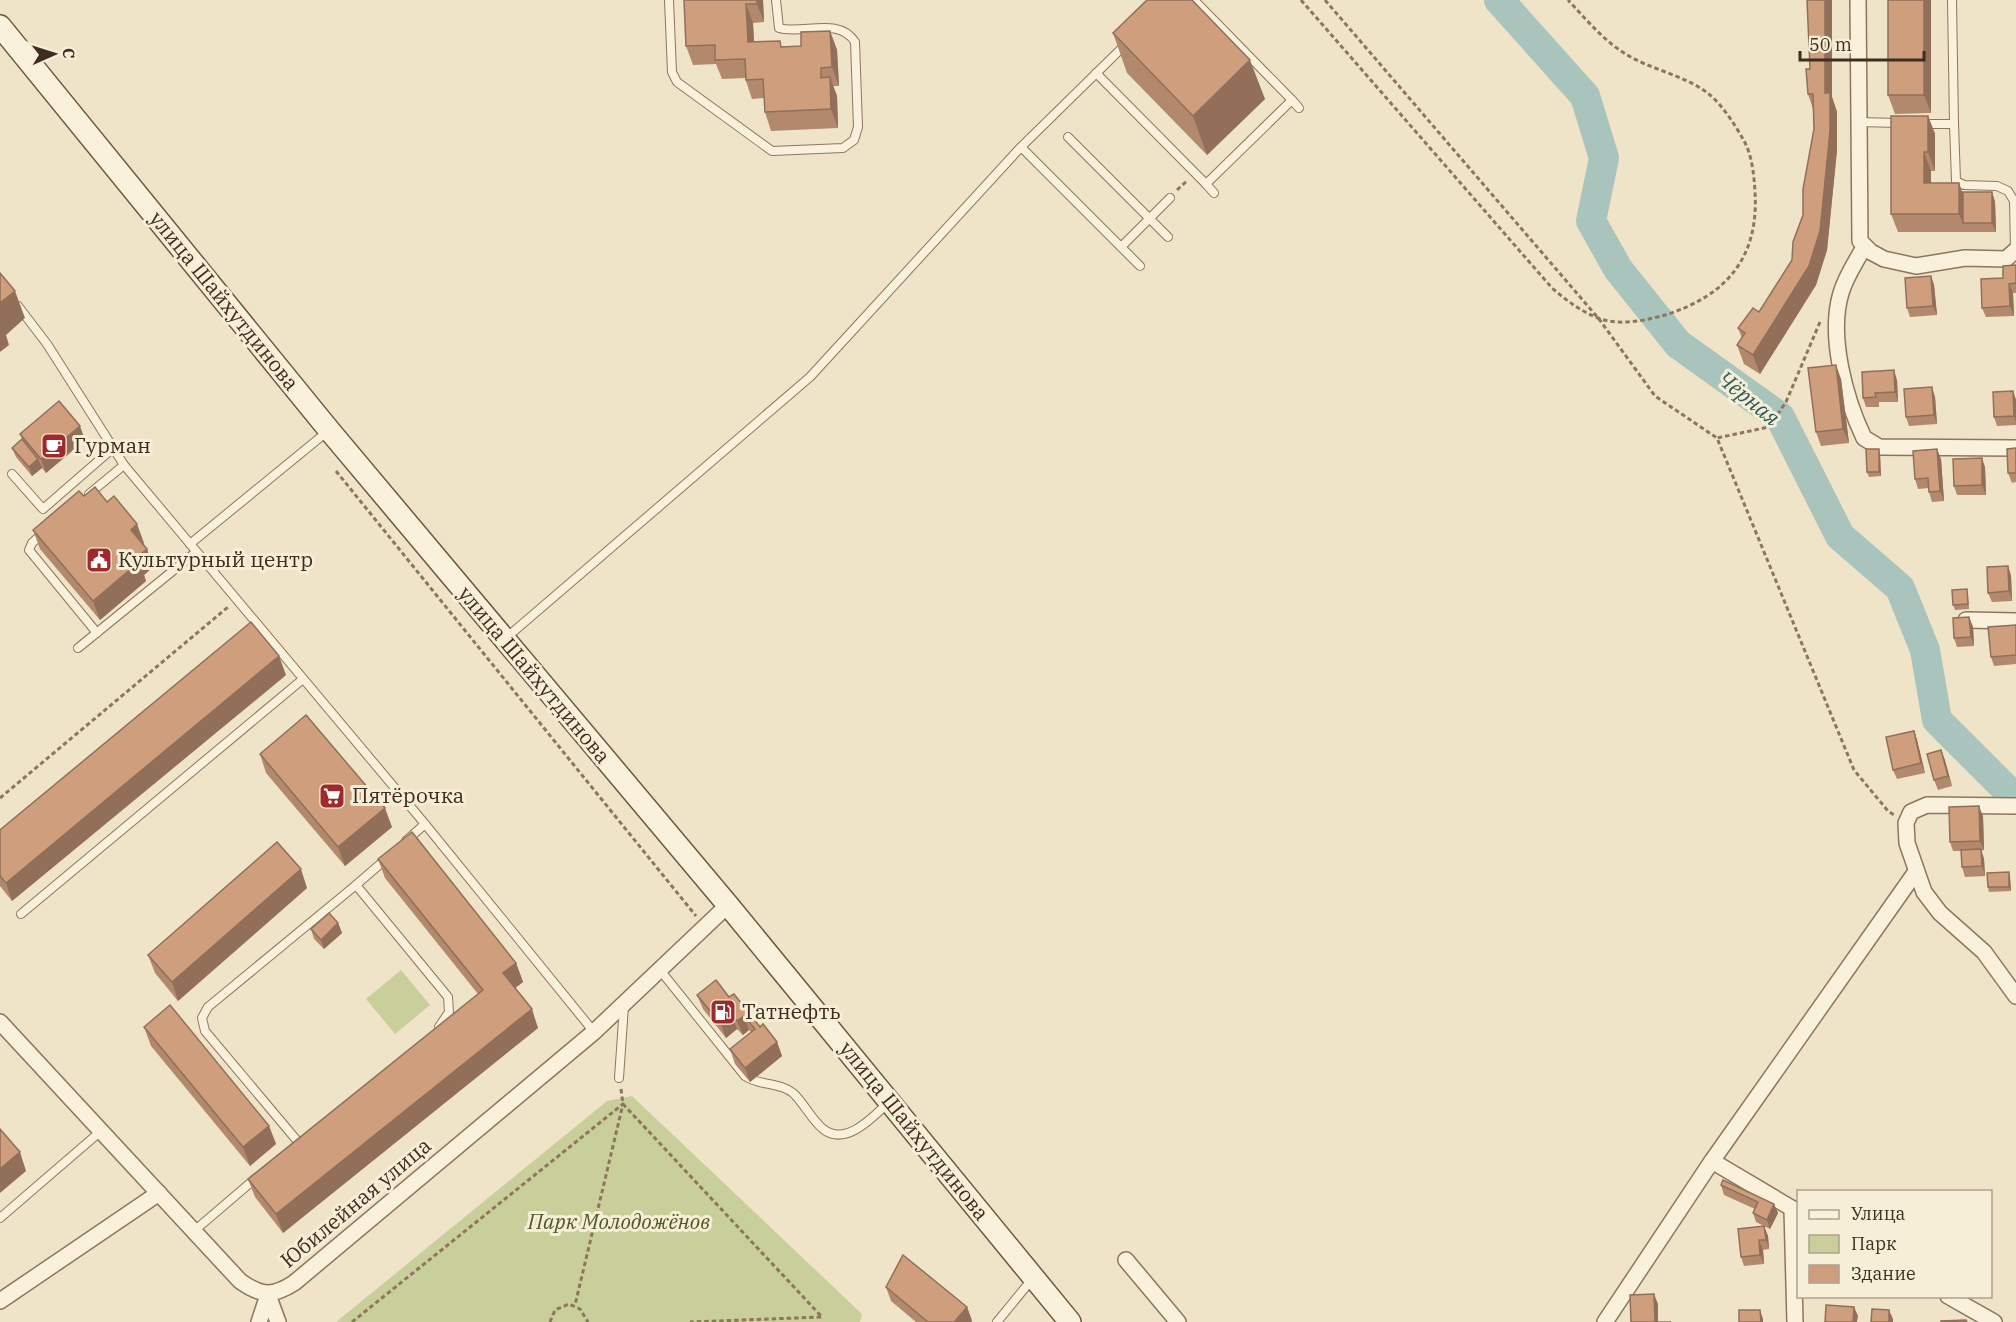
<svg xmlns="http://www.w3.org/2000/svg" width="2016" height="1322" font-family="'IBM Plex Serif',serif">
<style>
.green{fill:#c9cf9b}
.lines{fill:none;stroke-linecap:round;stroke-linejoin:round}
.river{stroke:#a9c4bc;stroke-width:30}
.service-casing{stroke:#8d765c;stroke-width:10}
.minor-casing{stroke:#8d765c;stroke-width:18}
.secondary-casing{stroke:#6f573f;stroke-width:24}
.path{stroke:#8d765c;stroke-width:3;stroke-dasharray:4.5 3;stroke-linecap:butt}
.service{stroke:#faf1dc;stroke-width:8}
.minor{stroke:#faf1dc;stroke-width:15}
.secondary{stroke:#faf1dc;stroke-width:21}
.wall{fill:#b2896c}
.shaded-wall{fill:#916f58}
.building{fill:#cf9f7d;stroke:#916f58;stroke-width:1.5}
.labels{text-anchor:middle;stroke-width:6;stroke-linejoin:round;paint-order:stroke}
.street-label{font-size:21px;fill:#3d2e20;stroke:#f7eed8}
.poi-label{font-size:21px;fill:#3d2e20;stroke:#f7eed8;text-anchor:start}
.park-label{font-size:21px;font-style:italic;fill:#4d5a26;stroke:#f7eed8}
.water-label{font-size:22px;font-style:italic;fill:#2f5d5a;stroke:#f7eed8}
</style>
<rect width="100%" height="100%" fill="#f0e4c8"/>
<g class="green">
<polygon points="401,970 430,1005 395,1034 366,999"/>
<polygon points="632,1096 862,1314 860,1322 336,1322 607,1101"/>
</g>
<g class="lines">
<polyline class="river" points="1499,0 1585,96 1604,158 1591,221 1618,269 1678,344 1780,417 1840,536 1900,588 1925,650 1937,720 2016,799"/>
<g class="service-casing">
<g id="service">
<path d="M 669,0 L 672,72 L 677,82 L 772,151 L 843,148 L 854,140 L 858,127 L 855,42 C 839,16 802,35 779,28 L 776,0"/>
<polyline points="1096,73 1206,184 1292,100 1194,0"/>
<polyline points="1292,100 1299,108"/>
<polyline points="1858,122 1899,123"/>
<polyline points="1923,124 1954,124 1952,0"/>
<polyline points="1954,124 1956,181 1964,185 1997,186 2008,191 2014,201 2015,250"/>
<polyline points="1068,137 1168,237"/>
<polyline points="1021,147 1140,266"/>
<polyline points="1206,184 1214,193"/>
<polyline points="1121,247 1170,198"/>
<polyline points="18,306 47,344 124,465 425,824 594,1032"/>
<polyline points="12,474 43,509 112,449"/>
<polyline points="89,494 124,465"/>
<polyline points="43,533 32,543 29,550 97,633"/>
<polyline points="190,544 328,431"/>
<polyline points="506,638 810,377 1021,147 1127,43"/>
<polyline points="78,648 196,552"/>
<polyline points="406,841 425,824"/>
<polyline points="386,859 356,885 448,997 449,1012 439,1027"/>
<polyline points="21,914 303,679"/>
<path d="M 660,970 L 745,1076 C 759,1086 780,1082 793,1093 C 804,1103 811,1119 823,1129 C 846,1147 873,1117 888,1103"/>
<polyline points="619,1078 624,1006"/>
<polyline points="299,1143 205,1031 202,1018 208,1007 356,885"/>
<polyline points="0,1218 101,1131"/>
<polyline points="194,1231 256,1178"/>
<polyline points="997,1322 1033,1278"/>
</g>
</g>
<g class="minor-casing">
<g id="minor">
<polyline points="1858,0 1860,241 1871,252 1884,259 1916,266 1965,258 2006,259 2016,250"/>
<path d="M 1864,247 C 1856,262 1846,276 1841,293 C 1828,336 1845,398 1864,438 L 1879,447 L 2016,448"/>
<polyline points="1966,620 2016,621"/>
<polyline points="2016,806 1927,805 1911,812 1906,823 1907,843 1924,892 1940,913 1984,952 2016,996"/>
<path d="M 0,1022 L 240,1281 C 261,1296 272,1297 294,1283 L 594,1032 L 728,905"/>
<polyline points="1712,1161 1798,1212"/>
<polyline points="1792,1209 1795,1322"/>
<polyline points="1126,1260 1178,1322"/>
<polyline points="268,1295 278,1322"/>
<polyline points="1948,1296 1994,1322"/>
<polyline points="0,1301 159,1193"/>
<polyline points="259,1322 268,1295"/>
<polyline points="1605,1322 1712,1161 1915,873"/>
</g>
</g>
<g class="secondary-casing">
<polyline id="secondary" points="0,26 329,430 728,905 1070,1322"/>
</g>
<g class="path">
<path d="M 1301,0 L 1552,288 C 1566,300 1580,311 1598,318 C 1618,326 1644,321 1665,315 C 1726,296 1759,258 1755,192 C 1754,175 1752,154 1743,139 C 1735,125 1723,106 1710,95 C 1686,75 1650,70 1624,53 C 1602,39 1586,19 1568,0"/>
<polyline points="1325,0 1599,319 1655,396 1717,438"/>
<polyline points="1177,190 1188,180"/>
<polyline points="1820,322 1786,402 1769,427 1717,438 1854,770 1888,811 1894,815"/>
<polyline points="336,471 696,916"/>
<polyline points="0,798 228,607"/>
<polyline points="621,1089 623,1104 822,1317 690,1322"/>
<polyline points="352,1322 623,1104 575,1305"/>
<polyline points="550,1322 555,1310 569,1304 580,1309 588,1322"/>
</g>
<use href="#service" class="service"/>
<use href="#minor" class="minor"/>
<use href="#secondary" class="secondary"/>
</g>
<g class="wall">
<polygon points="684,0 763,0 764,22 753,23 754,42 783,47 801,46 830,31 837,50 839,86 833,86 837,96 838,128 771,131 765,112 764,98 752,99 745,78 722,79 716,64 693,65 686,46"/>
<polygon points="1931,0 1931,113 1895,114 1888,95"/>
<polygon points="1113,33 1265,99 1207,155 1127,73"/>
<polygon points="1810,69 1832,97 1837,112 1837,150 1827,250 1816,285 1760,374 1744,364 1737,345 1742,338 1738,328 1759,312 1792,260 1803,215 1814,129 1813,109 1808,94"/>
<polygon points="1928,116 1935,134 1935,171 1931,171 1931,183 1963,192 1992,192 1995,202 1996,232 1898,232 1891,214"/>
<polygon points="2016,265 2016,293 2013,293 2014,316 1986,317 1982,308 2003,278"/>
<polygon points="1931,276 1934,285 1937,315 1910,317 1907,308"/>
<polygon points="1841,379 1849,443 1821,446 1816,432"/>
<polygon points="1897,380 1898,402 1879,402 1879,407 1866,407 1863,398"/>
<polygon points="2013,391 2016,400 2016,425 1997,426 1994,417"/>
<polygon points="1935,397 1937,424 1909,426 1906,417"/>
<polygon points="20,434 85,440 46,473 42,468 32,476 16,457 12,448 22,439"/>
<polygon points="2016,448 2016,482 2012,483 2008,473"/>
<polygon points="1880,454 1881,476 1869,477 1867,472"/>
<polygon points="1941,459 1944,501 1932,502 1929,492 1929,488 1918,489 1915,479"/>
<polygon points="1985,467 1986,495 1957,495 1954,486"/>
<polygon points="33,530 144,543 143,544 147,549 153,567 144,575 146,581 100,620 40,549"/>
<polygon points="2008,566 2011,576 2012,601 1992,602 1988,593"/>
<polygon points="1968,594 1969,609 1955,610 1953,605"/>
<polygon points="1969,617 1973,627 1974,646 1957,647 1954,638"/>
<polygon points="2016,625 2016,664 1994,666 1991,657"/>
<polygon points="286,675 12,901 0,886 0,830"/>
<polygon points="1914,731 1917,740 1925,773 1897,779 1893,770"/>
<polygon points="1941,750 1952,786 1938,790 1934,780"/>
<polygon points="260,754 392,827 345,866 266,773"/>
<polygon points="1983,816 1984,850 1981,851 1984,859 1985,876 1965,877 1962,867 1961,851 1953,851 1950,842"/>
<polygon points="378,859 516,963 523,982 515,988 538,1028 283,1233 255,1197 248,1179 478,994 385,878"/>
<polygon points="2010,877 2011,891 1989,892 1988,887"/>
<polygon points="307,888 178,1001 155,973 148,955"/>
<polygon points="338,923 342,933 324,949 314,939 311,929"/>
<polygon points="697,995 729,997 777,1042 782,1056 750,1082 735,1064 730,1049 751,1032 749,1030 743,1035 737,1029 726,1038 703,1009"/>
<polygon points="144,1027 269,1126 276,1144 250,1166 151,1046"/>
<polygon points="1721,1185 1774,1204 1778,1213 1770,1229 1764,1226 1768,1236 1769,1249 1763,1250 1764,1264 1744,1266 1741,1257 1764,1226 1756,1222 1753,1213 1755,1209 1724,1195"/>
<polygon points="886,1287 967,1307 972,1321 971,1322 916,1322 891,1301"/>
</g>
<g class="shaded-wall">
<polygon points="757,0 763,0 764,22 757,4"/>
<polygon points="1825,0 1832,0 1832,97 1837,112 1837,150 1827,250 1816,285 1760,374 1753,355 1809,266 1825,93"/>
<polygon points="1924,0 1931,0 1931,113 1924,95"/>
<polygon points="746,4 753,23 755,61 748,42"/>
<polygon points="830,31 837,50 839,86 832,67"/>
<polygon points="1250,60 1265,99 1207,155 1193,116"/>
<polygon points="830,77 837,96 838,128 831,109"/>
<polygon points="1928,116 1935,134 1935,171 1928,152"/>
<polygon points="1924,152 1931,171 1931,201 1924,183"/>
<polygon points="1959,183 1966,202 1963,223 1959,214"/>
<polygon points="1992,192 1995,202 1996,232 1992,223"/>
<polygon points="1931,276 1934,285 1937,315 1933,306"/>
<polygon points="2009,284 2013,293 2014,316 2010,306"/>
<polygon points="15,291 25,318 6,335 9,345 0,352 0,303"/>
<polygon points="1836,365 1841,379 1849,443 1843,429"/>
<polygon points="1894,370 1897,380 1898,402 1895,392"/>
<polygon points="1932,387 1935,397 1937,424 1934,415"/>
<polygon points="2013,391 2016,400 2016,422 2014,416"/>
<polygon points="80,426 85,440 46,473 41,459"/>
<polygon points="1879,449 1880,454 1881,476 1879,472"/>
<polygon points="1937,449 1941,459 1944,501 1940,491"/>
<polygon points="1982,458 1985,467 1986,495 1982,485"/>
<polygon points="38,459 42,468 32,476 29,467"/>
<polygon points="137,524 144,543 137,548 131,530"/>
<polygon points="147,549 153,567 144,575 146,581 100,620 93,601 136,558"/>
<polygon points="2008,566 2011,576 2012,601 2009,591"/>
<polygon points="1969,617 1973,627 1974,646 1971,637"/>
<polygon points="279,656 286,675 12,901 6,883"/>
<polygon points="1914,731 1917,740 1925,773 1921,763"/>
<polygon points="1941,750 1945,760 1952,786 1948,776"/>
<polygon points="1979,806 1983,816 1984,850 1980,841"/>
<polygon points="385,808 392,827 345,866 338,847"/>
<polygon points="1981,849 1984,859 1985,876 1982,866"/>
<polygon points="301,869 307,888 178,1001 172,982"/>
<polygon points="2009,872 2010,877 2011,891 2009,887"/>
<polygon points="338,923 342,933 324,949 321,940"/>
<polygon points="516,963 523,982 510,992 503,973"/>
<polygon points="532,1009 538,1028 283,1233 276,1214"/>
<polygon points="732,1015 737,1029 726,1038 721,1024"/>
<polygon points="744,1016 749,1030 743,1035 737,1021"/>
<polygon points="777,1042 782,1056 750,1082 745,1068"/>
<polygon points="269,1126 276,1144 250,1166 243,1147"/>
<polygon points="20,1152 26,1171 0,1193 0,1169"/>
<polygon points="1774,1204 1778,1213 1770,1229 1767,1220"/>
<polygon points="1764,1226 1768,1236 1769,1249 1766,1240"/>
<polygon points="1759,1240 1763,1250 1764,1264 1760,1255"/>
<polygon points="1654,1294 1658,1304 1658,1322 1655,1322"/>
<polygon points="967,1307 972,1321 971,1322 956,1322 955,1321"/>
<polygon points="1854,1307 1858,1316 1857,1322 1853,1322"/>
<polygon points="1760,1310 1763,1319 1763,1322 1761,1322"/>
<polygon points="1889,1310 1893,1319 1893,1322 1889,1322"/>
</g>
<g class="building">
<polygon points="684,0 757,0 757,4 746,4 748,42 780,41 781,47 801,46 801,32 830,31 832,67 821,68 821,78 830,77 831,109 765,112 763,79 746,80 745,59 715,60 715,45 686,46"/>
<polygon points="1147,0 1192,0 1250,60 1193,116 1113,33"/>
<polygon points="1807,0 1825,0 1825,93 1830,93 1830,131 1820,231 1809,266 1753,355 1737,345 1745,333 1738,328 1753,308 1759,312 1792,260 1793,242 1803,215 1803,189 1814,129 1813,94 1808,94 1806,69 1810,69"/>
<rect x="1888" y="0" width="36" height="95"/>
<polygon points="1891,116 1928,116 1928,152 1924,152 1924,183 1959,183 1959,214 1891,214"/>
<rect x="1963" y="192" width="29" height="31"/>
<polygon points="2016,265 2016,283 2009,284 2010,306 1982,308 1981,279 2003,278 2003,266"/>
<polygon points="0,273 15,291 0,303"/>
<polygon points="1931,276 1933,306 1907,308 1905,278"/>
<polygon points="1836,365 1843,429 1816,432 1808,368"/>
<polygon points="1894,370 1895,392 1875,393 1876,397 1863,398 1862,372"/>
<polygon points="1932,387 1934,415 1906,417 1904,389"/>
<polygon points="2013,391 2014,416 1994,417 1993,392"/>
<polygon points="59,401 80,426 41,459 20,434"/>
<polygon points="22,439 38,459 29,467 12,448"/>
<polygon points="2016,448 2016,473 2008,473 2007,449"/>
<polygon points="1866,449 1879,449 1879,472 1867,472"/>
<polygon points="1937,449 1940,491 1929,492 1928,478 1915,479 1913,451"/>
<polygon points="1982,458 1982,485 1954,486 1953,459"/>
<polygon points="95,487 107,502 114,496 137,524 131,530 147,549 136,558 139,562 93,601 33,530 79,491 84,496"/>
<polygon points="2008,566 2009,591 1988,593 1987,567"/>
<polygon points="1967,589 1968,604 1953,605 1952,590"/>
<polygon points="1969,617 1971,637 1954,638 1953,618"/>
<polygon points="251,622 279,656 6,883 0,876 0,830"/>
<polygon points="2016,625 2016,655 1991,657 1988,627"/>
<polygon points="306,715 385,808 338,847 260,754"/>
<polygon points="1914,731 1921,763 1893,770 1886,737"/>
<polygon points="1941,750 1948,776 1934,780 1927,754"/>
<polygon points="1979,806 1980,841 1950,842 1949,807"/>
<polygon points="412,832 516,963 503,973 532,1009 276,1214 248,1179 483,990 378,859"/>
<polygon points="277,842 301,869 172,982 148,955"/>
<polygon points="1981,849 1982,866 1962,867 1961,850"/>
<polygon points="2009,872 2009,887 1988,887 1987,873"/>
<polygon points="329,913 338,923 321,940 311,929"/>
<polygon points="716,980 729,997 734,994 760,1027 763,1024 777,1042 745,1068 730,1049 755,1029 744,1016 737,1021 732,1015 721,1024 697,995"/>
<polygon points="170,1005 269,1126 243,1147 144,1027"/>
<polygon points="0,1129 20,1152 0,1169"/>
<polygon points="1723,1180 1774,1204 1767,1220 1753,1213 1758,1202 1721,1185"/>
<polygon points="1764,1226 1766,1240 1759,1240 1760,1255 1741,1257 1738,1229"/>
<polygon points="903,1255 967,1307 955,1321 957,1322 928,1322 886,1287"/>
<polygon points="1654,1294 1655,1322 1671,1322 1631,1322 1630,1295"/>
<polygon points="1826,1305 1854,1307 1853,1322 1825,1322"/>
<polygon points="1872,1309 1889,1310 1889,1322 1871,1322"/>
<polygon points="1739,1310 1760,1310 1761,1322 1739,1322"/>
<polygon points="1966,1320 1967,1322 1941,1322 1941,1321"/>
</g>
<defs>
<g id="cafe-square" transform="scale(1.35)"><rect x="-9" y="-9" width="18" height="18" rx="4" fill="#9e2a2b" stroke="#f7eed8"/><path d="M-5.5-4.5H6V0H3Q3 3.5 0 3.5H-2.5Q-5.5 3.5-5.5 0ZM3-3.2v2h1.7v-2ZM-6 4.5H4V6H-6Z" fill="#fff"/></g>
<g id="civic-square" transform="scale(1.35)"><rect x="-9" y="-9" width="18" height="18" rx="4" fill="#9e2a2b" stroke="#f7eed8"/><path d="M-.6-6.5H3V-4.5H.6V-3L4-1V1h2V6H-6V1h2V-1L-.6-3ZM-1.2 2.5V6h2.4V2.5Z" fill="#fff"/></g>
<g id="supermarket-square" transform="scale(1.35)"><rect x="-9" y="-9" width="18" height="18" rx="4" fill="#9e2a2b" stroke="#f7eed8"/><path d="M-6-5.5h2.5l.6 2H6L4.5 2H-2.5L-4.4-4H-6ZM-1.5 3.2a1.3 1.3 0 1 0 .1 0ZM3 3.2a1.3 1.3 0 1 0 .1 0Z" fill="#fff"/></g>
<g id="fuel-square" transform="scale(1.35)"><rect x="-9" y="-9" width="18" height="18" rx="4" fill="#9e2a2b" stroke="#f7eed8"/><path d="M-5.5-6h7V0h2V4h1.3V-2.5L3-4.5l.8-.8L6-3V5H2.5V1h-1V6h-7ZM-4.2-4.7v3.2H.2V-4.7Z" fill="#fff"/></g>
</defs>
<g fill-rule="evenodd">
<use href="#cafe-square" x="54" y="446"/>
<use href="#civic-square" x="99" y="560"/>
<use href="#supermarket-square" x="332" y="796"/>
<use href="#fuel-square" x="723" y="1012"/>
</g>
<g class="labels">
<g class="street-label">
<text transform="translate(224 301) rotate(51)" y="7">улица Шайхутдинова</text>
<text transform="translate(534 675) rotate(50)" y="7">улица Шайхутдинова</text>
<text transform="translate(914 1131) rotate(51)" y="7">улица Шайхутдинова</text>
<text transform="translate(356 1203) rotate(-40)" y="7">Юбилейная улица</text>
</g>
<g class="poi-label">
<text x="74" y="453">Гурман</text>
<text x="118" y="567">Культурный центр</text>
<text x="352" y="803">Пятёрочка</text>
<text x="742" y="1019">Татнефть</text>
</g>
<g class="park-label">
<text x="619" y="1229">Парк Молодожёнов</text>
</g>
<g class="water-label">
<text transform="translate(1749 398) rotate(39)" y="8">Чёрная</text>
</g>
</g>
<rect x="1797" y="1190" width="195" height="108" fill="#f7eed8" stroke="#ada18e" stroke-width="1.5"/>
<rect x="1809" y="1210" width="30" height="9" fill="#faf1dc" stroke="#ada18e" stroke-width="1.5"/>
<text x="1851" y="1220" font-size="18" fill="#3d2e20">Улица</text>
<rect x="1809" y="1235" width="30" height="18" fill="#c9cf9b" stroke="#ada18e" stroke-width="1.5"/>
<text x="1851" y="1250" font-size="18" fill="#3d2e20">Парк</text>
<rect x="1809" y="1265" width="30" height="18" fill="#cf9f7d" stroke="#ada18e" stroke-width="1.5"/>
<text x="1851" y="1280" font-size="18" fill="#3d2e20">Здание</text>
<g transform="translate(54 54) rotate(87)" stroke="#f7eed8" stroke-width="4.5" paint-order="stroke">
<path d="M0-4.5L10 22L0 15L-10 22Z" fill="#3d2e20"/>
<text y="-9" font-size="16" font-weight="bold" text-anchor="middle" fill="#3d2e20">С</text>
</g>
<path d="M1800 51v9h124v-9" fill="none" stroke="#3d2e20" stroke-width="3"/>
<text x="1809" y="51" font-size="18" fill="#3d2e20" stroke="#f7eed8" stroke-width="4.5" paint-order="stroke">50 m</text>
</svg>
